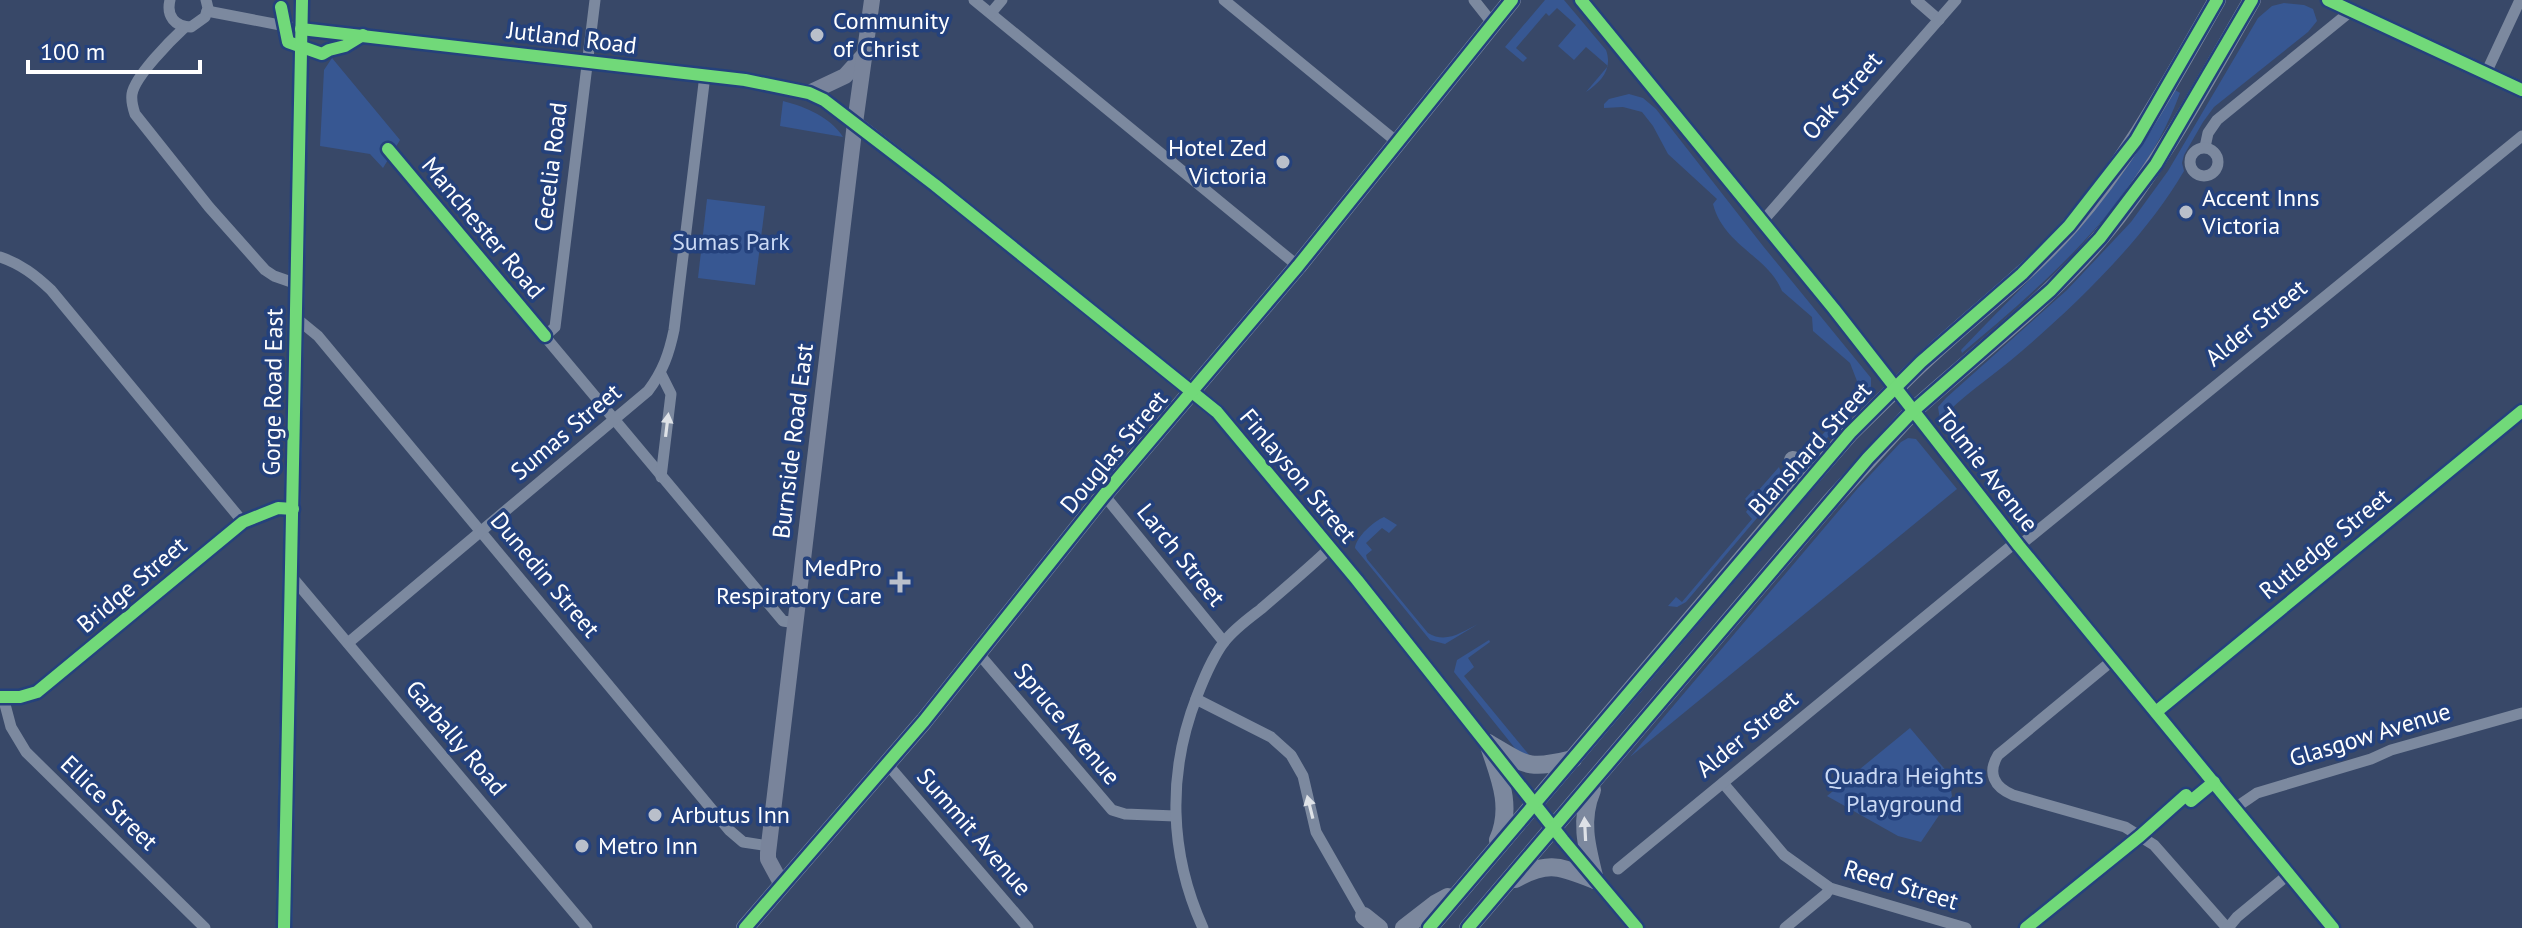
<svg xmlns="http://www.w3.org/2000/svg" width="2522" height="928" font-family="'PT Sans',sans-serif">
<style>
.green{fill:#375792}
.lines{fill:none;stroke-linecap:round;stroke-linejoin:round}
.minor{stroke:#7c899f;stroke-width:11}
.tertiary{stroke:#7c899f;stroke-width:14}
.secondary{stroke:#79849b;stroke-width:16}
.primary{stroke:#7c889e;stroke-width:18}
.trunk{stroke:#7d889e;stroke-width:18}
.cycleway-casing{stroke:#24417c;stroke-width:17}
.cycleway{stroke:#71d979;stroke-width:12}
.oneway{fill:#dee2e7}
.oneway2{fill:#dee1e7}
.poi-dot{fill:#b9bfca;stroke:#24417c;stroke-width:3}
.labels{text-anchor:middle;stroke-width:7;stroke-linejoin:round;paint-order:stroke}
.poi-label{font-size:24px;fill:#fff;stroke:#24417c;text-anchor:start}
.street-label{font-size:24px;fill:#fff;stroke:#24417c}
.park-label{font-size:24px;fill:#cad9f4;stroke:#24417c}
</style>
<rect width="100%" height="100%" fill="#384868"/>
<g class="green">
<path d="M 1545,0 L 1564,0 L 1606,50 C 1613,69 1601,82 1586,92 L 1608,66 L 1586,47 L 1574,60 L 1558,46 L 1576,25 L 1557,8 L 1549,16 L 1546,13 L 1516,48 L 1527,58 L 1523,62 L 1505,47 Z"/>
<path d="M 2284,3 L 2304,5 L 2313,9 L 2317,21 L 2308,32 L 2214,107 L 2203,122 L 2184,155 L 2182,163 L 2184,171 C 2144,240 2072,309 2010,361 C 1987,380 1961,397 1940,420 L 1938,407 L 1946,398 L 2067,290 L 2131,222 L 2168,171 L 2258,18 L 2272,6 Z"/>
<polygon points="332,58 400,140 383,168 370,154 320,146 324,70"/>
<path d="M 2175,90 L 2180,93 C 2141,200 2048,281 1962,353 L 1961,350 C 2007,301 2057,255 2100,203 C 2129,167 2152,129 2175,90 Z"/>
<path d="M 1629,94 L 1643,98 L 1656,109 L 1763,246 L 1871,378 L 1871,389 L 1868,393 L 1799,469 L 1799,461 L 1854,399 L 1857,381 L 1850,363 L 1813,331 L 1812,317 L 1782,291 C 1768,256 1724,246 1713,204 L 1717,199 L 1668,154 L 1653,126 L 1642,112 L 1623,107 L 1604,108 L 1604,104 L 1609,99 Z"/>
<path d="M 783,101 C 806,107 830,117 843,137 L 780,126 Z"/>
<polygon points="707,199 765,206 755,285 698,278"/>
<polygon points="1908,438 1916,439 1957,489 1630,757 1858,488 1901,442"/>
<polygon points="1779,467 1784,481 1779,492 1686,602 1677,607 1668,606 1676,597 1682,602 1752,519 1746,512 1751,505 1745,499 1753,490 1757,492"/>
<path d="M 1384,517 L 1397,525 L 1389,533 L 1382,528 L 1366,543 L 1372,550 L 1366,555 L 1367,559 L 1428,633 C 1446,644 1462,632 1478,624 L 1445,644 L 1430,640 L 1355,548 C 1356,537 1374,521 1384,517 Z"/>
<polygon points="1489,640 1490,642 1468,658 1474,667 1464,676 1530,756 1518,752 1454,672 1457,660"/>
<polygon points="1910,728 1948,773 1952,796 1921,842 1898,836 1827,796"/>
</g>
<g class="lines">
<g class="minor">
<path d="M 170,0 C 166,16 175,27 191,27 L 205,17 L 208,8 L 206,0"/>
<polyline points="974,0 1298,266"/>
<polyline points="1224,0 1397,142"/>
<polyline points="1474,0 1493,24"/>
<polyline points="1916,0 1939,20"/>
<polyline points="207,11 301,29"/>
<polyline points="991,13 1002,0"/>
<path d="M 185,27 C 171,40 135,76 132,94 C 131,101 133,108 135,114 L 209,207 L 265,270 L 274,276 L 297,284"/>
<polyline points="2486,73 2520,0"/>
<polyline points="2205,147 2208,133 2217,120 2351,11"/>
<circle cx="2204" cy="162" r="14"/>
<polyline points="388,149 783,621 796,623"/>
<polyline points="1761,223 1956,0"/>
<path d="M 0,257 C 21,264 35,275 51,290 L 243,522"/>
<polyline points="296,318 318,336 729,830 743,842 769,846"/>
<polyline points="545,336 555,327 595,0"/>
<polyline points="661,374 671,394 661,477"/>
<polyline points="1104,495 1224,642"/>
<polyline points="2019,546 2522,136"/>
<polyline points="292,577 587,928"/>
<path d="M 348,643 L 648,391 C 663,371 669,354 674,330 L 705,75"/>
<polyline points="979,654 1112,810 1125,814 1175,816"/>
<path d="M 2113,660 L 1998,755 C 1987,773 1994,787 2013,795 L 2125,827 L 2154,845 L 2227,928"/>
<polyline points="3,697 11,727 26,752 205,928"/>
<polyline points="1196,699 1271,737 1291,755 1303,776 1316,832 1364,916"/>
<polyline points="2156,712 2522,411"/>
<polyline points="888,765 1028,928"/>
<polyline points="1723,783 1784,855 1830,888 1966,928"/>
<polyline points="2235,808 2257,793 2371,759 2391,750 2522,713"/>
<polyline points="2140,836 2186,795"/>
<polyline points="1618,869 2016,542"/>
<path d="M 1203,928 C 1169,853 1167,773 1197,696 C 1204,678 1212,658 1224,642 C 1234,629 1248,619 1261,609 C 1284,589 1308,569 1330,548"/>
<polyline points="1785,928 1826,894 1830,888"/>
<polyline points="2228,928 2237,917 2289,874"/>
</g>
<g class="tertiary">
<polyline points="1581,0 1834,309 2019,546 2333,928"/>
<polyline points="301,29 745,80 809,93 824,100 855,123"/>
<polyline points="0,697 20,697 37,692 243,522 278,508 293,509"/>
</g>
<g class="secondary">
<polyline points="2328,0 2522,90"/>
<polyline points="809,93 845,76 865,54"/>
<polyline points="855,123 935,185 1217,412 1357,580 1563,840 1637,928"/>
<polyline points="782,885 768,859 768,853 855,123 872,0"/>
<polyline points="284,928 302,0"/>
</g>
<g class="primary">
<polyline points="1793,460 1796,495"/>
<path d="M 1488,743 C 1499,776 1513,806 1498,840"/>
<path d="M 1488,743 C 1527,766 1528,770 1573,759"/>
<path d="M 1592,790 C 1579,821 1587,848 1595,880"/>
<path d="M 1515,879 C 1550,860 1560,867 1595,880"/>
<polyline points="1364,916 1379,928"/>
<polyline points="745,928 924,721 1104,495 1298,266 1512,0"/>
<polyline points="1404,928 1435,904 1448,897"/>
<polyline points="1429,928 1796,495 1850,433 1895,389"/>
<polyline points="1468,928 1831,501 1913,411"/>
</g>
<g class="trunk">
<path d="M 1895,389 C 1950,331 2017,286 2070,226 C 2130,158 2172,78 2217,0"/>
<path d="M 1913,411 C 1976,354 2046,302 2101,237 C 2161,165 2205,81 2252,0"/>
</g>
<g class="cycleway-casing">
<g id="cycleway">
<polyline points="1581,0 1834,309 2019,546 2333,928"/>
<polyline points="2328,0 2522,90"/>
<polyline points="281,7 288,42 322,54 329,50 345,46 363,35"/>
<polyline points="301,29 745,80 809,93 824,100 935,185 1217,412 1357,580 1563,840 1637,928"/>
<polyline points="388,149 545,336"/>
<polyline points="0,697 20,697 37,692 243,522 278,508 293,509"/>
<polyline points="2156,712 2522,411"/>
<polyline points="284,928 302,0"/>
<polyline points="745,928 924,721 1104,495 1298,266 1512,0"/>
<polyline points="1429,928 1850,433 1921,362 2022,274 2069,226 2136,140 2217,0"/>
<polyline points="1468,928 1868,458 1913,411 2051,290 2100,238 2156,164 2252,0"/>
<polyline points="2026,928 2140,836 2186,795 2191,801 2214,782"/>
</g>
</g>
<use href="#cycleway" class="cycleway"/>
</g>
<defs><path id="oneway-solid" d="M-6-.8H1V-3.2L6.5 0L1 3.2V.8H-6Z" transform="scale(2)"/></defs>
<g class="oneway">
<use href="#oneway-solid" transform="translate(667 425) rotate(-83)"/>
<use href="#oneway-solid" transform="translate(1310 807) rotate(-104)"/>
</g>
<use class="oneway2" href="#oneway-solid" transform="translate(1585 829) rotate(-93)"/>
<g class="poi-dot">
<circle cx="817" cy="35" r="8"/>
<circle cx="1283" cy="162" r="8"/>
<circle cx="2186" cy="212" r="8"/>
<path d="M896 570h8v8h8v8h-8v8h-8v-8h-8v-8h8z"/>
<circle cx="655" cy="815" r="8"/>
<circle cx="582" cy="846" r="8"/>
</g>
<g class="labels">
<g class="poi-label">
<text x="833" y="29">Community<tspan x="833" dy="28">of Christ</tspan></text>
<text x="1267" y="156" text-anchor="end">Hotel Zed<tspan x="1267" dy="28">Victoria</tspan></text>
<text x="2202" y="206">Accent Inns<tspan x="2202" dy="28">Victoria</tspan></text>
<text x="882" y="576" text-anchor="end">MedPro<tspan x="882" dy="28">Respiratory Care</tspan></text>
<text x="671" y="823">Arbutus Inn</text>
<text x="598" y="854">Metro Inn</text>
</g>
<g class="street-label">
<text transform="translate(572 38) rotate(7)" y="8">Jutland Road</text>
<text transform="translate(1842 96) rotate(-49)" y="8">Oak Street</text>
<text transform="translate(551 167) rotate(-83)" y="8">Cecelia Road</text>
<text transform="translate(483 228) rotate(50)" y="8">Manchester Road</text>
<text transform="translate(2256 323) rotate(-39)" y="8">Alder Street</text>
<text transform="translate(273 392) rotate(-89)" y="8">Gorge Road East</text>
<text transform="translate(566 432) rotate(-40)" y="8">Sumas Street</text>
<text transform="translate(793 441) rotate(-83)" y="8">Burnside Road East</text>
<text transform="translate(1810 449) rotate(-48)" y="8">Blanshard Street</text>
<text transform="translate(1114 452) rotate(-50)" y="8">Douglas Street</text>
<text transform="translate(1987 470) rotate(52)" y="8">Tolmie Avenue</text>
<text transform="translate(1298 476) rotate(50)" y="8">Finlayson Street</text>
<text transform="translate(2325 544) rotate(-39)" y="8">Rutledge Street</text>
<text transform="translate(1181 555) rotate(51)" y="8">Larch Street</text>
<text transform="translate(545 575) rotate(50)" y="8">Dunedin Street</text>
<text transform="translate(132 585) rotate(-40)" y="8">Bridge Street</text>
<text transform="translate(1067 724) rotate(50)" y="8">Spruce Avenue</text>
<text transform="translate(1747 734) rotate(-39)" y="8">Alder Street</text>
<text transform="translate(2370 735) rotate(-17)" y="8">Glasgow Avenue</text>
<text transform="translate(456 738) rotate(50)" y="8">Garbally Road</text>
<text transform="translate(109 803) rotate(44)" y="8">Ellice Street</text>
<text transform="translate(974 832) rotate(49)" y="8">Summit Avenue</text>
<text transform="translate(1901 885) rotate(17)" y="8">Reed Street</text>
</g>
<g class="park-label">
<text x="731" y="250">Sumas Park</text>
<text x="1904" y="784">Quadra Heights<tspan x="1904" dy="28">Playground</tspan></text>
</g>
</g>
<path d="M28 60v12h172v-12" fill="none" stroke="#ffffff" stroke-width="4"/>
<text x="40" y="60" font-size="24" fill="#ffffff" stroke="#24417c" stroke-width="6" paint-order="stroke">100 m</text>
</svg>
